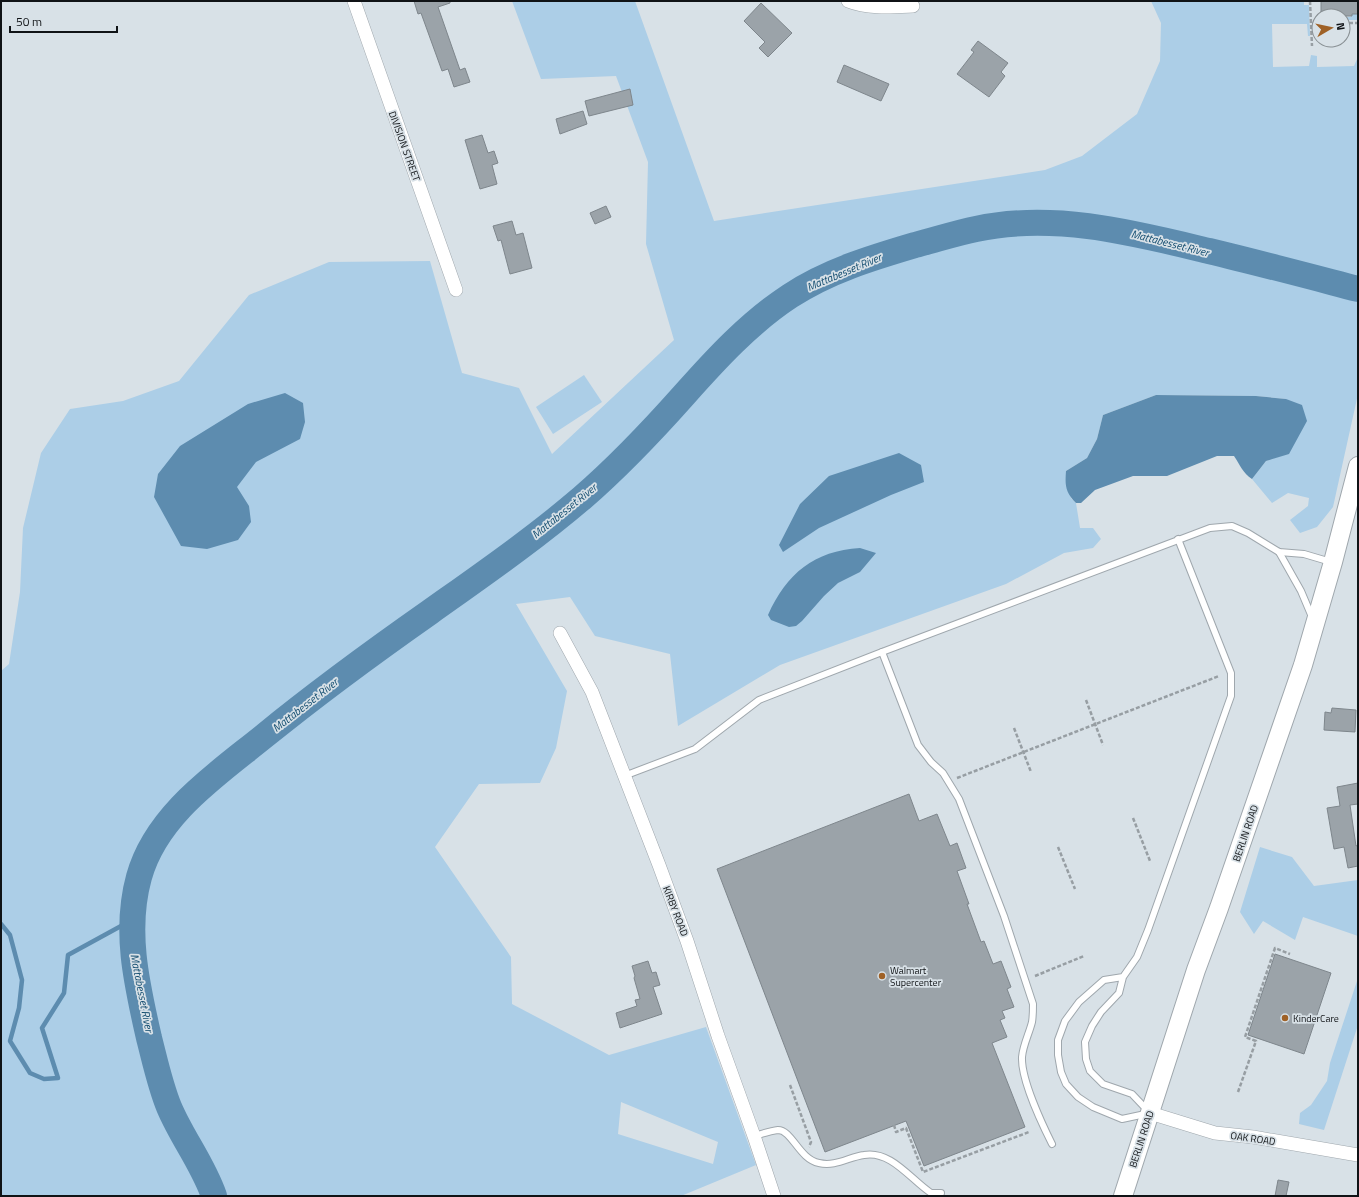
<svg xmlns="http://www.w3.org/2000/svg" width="1359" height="1197" font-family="'Titillium Web',sans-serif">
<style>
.green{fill:#accee7;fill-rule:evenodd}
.water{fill:#5d8caf}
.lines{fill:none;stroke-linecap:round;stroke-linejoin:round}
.stream{stroke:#5d8caf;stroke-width:4.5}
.river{stroke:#5d8caf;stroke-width:26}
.building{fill:#9ba3a9;stroke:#7e868c}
.lane-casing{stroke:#9fa7ad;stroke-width:8}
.street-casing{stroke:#9fa7ad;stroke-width:14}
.secondary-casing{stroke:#9fa7ad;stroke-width:20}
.path{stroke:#979ea3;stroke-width:2.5;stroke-dasharray:4 2;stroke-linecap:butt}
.lane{stroke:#fff;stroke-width:6}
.street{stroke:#fff;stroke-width:13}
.secondary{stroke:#fff;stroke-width:18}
.poi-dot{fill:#9f6126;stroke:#d8e1e7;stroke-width:1.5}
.labels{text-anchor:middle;stroke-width:3.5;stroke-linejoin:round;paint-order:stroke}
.street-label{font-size:10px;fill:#101316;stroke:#d8e1e7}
.poi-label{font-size:10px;fill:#101316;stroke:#d8e1e7;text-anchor:start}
.water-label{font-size:11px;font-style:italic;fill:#124c6f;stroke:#d8e1e7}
</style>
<rect width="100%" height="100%" fill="#d8e1e7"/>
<g class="green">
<path d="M 512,1 L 635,1 L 714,221 L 1045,170 L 1082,156 L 1137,114 L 1160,61 L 1161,23 L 1151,1 L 1304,1 L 1304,5 L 1309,5 L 1310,36 L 1308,36 L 1307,24 L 1272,24 L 1273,67 L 1309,66 L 1311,55 L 1317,56 L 1317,67 L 1354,66 L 1358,57 L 1358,394 L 1333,507 L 1317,527 L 1300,533 L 1290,520 L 1308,506 L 1309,498 L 1288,493 L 1272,503 L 1252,479 L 1266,461 L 1289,453 L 1286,399 L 1256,396 L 1156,395 L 1103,415 L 1097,439 L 1087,458 L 1066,471 L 1071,498 L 1076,503 L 1080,528 L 1093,528 L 1101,539 L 1093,548 L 1064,553 L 1006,584 L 780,665 L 678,726 L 670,654 L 595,636 L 570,597 L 516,604 L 567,691 L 556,748 L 540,783 L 479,784 L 435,847 L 511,957 L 512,1004 L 609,1055 L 706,1027 L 756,1165 L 681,1196 L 1,1196 L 1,671 L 9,664 L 20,592 L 23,528 L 41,453 L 70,409 L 123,401 L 179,381 L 249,295 L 329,262 L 430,261 L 462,373 L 519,388 L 552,454 L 674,340 L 646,244 L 648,162 L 616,76 L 541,79 ZM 621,1102 L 718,1142 L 713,1164 L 618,1134 Z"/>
<polygon points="1352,14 1358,14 1358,20 1343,20 1343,16 1344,17 1351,17"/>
<polygon points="584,375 602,402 553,434 536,407"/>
<polygon points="1260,847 1292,857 1314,886 1358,880 1358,936 1303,917 1295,940 1263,921 1254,934 1240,912"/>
<polygon points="1358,978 1358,1025 1324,1130 1299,1124 1300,1113 1311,1105 1327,1081 1330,1063"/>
</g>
<g class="water">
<polygon points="285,393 303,403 305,422 300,439 256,462 237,487 249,506 251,522 238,540 207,549 181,546 154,497 158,474 180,446 248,404"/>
<path d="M 1156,395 L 1256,396 L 1286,399 L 1302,405 L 1307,421 L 1289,454 L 1266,461 L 1252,479 C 1243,473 1240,465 1234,456 L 1217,456 L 1167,476 L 1133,476 L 1095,490 L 1081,503 L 1076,503 C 1065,492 1065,485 1066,471 L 1087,458 L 1097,439 L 1103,415 Z"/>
<polygon points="899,453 921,465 924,482 891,495 819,528 783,552 779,545 800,504 829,476"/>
<path d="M 860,548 L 876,553 L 860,572 L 838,583 L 824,596 L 802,621 L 796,626 L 789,627 L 771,620 L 768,615 C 787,573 814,551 860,548 Z"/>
</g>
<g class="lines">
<polyline class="stream" points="1,924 10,935 22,980 19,1008 10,1041 30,1073 44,1079 58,1078 42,1028 64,993 68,955 132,920"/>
<path class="river" d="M 214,1196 C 203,1164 182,1138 169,1107 C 160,1085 155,1061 149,1038 C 137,985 124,931 139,877 C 156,815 216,775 263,737 C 317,693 373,652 430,612 C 482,575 534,539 582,498 C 619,466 652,431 684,395 C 716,359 749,323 790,296 C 828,271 871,258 915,245 C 935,240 956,233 976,229 C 1054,212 1134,233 1209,251 C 1259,263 1308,276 1358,289"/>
</g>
<g class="building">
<polygon points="414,1 450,1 450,3 438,7 460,70 465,68 470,82 454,87 448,69 442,71 421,13 418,14"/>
<polygon points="1321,1 1358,1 1358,14 1352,14 1352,16 1330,16 1330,14 1321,14"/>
<polygon points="761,3 792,33 768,57 759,48 765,42 744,21"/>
<polygon points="978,41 1008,63 1001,72 1005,76 989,97 957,74 974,52 971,50"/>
<polygon points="844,65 889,84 881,101 837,82"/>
<polygon points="630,89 633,105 589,116 585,101"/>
<polygon points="583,111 587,124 560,134 556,119"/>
<polygon points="482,135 488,153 494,151 498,163 492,165 497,184 480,189 465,140"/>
<polygon points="606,206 611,217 595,224 590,213"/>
<polygon points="512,221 516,235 523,233 532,268 510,274 501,240 498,241 493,226"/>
<polygon points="1332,708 1356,710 1355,732 1324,730 1325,712 1331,713"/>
<polygon points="1358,783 1358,804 1350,805 1356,846 1358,845 1358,866 1348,868 1344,847 1334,849 1327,808 1340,806 1337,787"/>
<polygon points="909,794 919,821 937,814 950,846 957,843 966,868 957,871 969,904 967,904 981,942 984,941 993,964 1001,961 1011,987 1007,989 1014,1007 1002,1011 1005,1018 1000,1020 1007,1037 992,1043 1025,1127 924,1166 906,1121 825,1152 717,869"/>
<polygon points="1275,954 1331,973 1304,1054 1248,1035"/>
<polygon points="648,961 652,973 656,972 660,985 653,987 662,1014 620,1028 616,1013 637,1006 635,1000 640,999 634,978 635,976 632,966"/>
<polygon points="1278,1180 1289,1182 1286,1196 1275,1196"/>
</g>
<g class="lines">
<g class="lane-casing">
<g id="lane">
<polyline points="1279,552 1301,591 1312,617"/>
<path d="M 882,652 L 918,745 L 931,762 L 943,773 L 959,799 L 1004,916 L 1033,1004 C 1033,1010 1033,1016 1032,1022 C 1029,1034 1023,1045 1022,1057 C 1021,1079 1042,1124 1052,1144"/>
<polyline points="624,776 695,749 759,700 882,652 1210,528 1232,526 1248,533 1279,552 1304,554 1331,562"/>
<polyline points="1123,977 1104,980 1079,1002 1065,1021 1058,1040 1058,1055 1061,1072 1066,1084 1078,1097 1093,1107 1122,1119 1150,1113 1132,1094 1103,1084 1090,1071 1086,1059 1085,1042 1092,1026 1101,1012 1119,993 1123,977 1137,957 1148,930 1231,696 1231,673 1178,539"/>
<path d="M 754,1136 C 761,1134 770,1131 778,1130 C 792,1130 799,1159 819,1163 C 835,1167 849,1157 864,1155 C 891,1150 911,1180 931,1193 L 941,1193"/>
</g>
</g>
<g class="street-casing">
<g id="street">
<polyline points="354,1 456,290"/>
<path d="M 848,1 C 868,9 892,7 913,6"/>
<polyline points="560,633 592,692 659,865 687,941 718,1036 754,1136 774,1196"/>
<polyline points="1150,1113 1215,1133 1253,1137 1358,1155"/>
</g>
</g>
<g class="secondary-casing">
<polyline id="secondary" points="1123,1196 1196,970 1219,908 1303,665 1333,562 1358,466"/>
</g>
<g class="path">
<polyline points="1310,1 1312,46"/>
<polyline points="1343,23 1357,23"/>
<polyline points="1312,24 1319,24"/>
<polyline points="1086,700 1103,745"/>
<polyline points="1014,728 1031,772"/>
<polyline points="957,778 1219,676"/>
<polyline points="1133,818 1150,861"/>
<polyline points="1058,847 1075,889"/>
<polyline points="1035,976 1084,956"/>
<polyline points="790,1085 811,1142 809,1147"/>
<polyline points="1238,1092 1256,1041 1245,1037 1275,948 1290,954"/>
<polyline points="894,1125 896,1132 906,1128 923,1172 1029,1132"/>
</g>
<use href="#lane" class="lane"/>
<use href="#street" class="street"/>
<use href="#secondary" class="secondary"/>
</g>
<g class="poi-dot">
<circle cx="882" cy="976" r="4"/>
<circle cx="1285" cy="1018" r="4"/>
</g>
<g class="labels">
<g class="street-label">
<text transform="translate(405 146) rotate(70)" y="4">DIVISION STREET</text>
<text transform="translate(1245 833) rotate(-71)" y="4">BERLIN ROAD</text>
<text transform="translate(676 911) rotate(69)" y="4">KIRBY ROAD</text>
<text transform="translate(1253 1138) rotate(8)" y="4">OAK ROAD</text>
<text transform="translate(1141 1139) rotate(-72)" y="4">BERLIN ROAD</text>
</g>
<g class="poi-label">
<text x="890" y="974">Walmart<tspan x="890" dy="12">Supercenter</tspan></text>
<text x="1293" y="1022">KinderCare</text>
</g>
<g class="water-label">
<text transform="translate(1170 243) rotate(14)" y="4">Mattabesset River</text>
<text transform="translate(844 272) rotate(-23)" y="4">Mattabesset River</text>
<text transform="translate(564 511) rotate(-39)" y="4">Mattabesset River</text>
<text transform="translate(305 705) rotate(-38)" y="4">Mattabesset River</text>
<text transform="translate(142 993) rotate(79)" y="4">Mattabesset River</text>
</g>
</g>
<rect width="1359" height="1197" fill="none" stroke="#101316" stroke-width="4"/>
<g transform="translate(1331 28) rotate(81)"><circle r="19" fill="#d8e1e7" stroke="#888f93"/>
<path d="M0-3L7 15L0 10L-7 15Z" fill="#9f6126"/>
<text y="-6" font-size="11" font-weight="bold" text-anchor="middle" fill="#101316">N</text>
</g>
<path d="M10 26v6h107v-6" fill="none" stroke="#101316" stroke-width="2"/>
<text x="16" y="26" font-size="12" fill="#101316" stroke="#d8e1e7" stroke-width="3" paint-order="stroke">50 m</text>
</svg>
